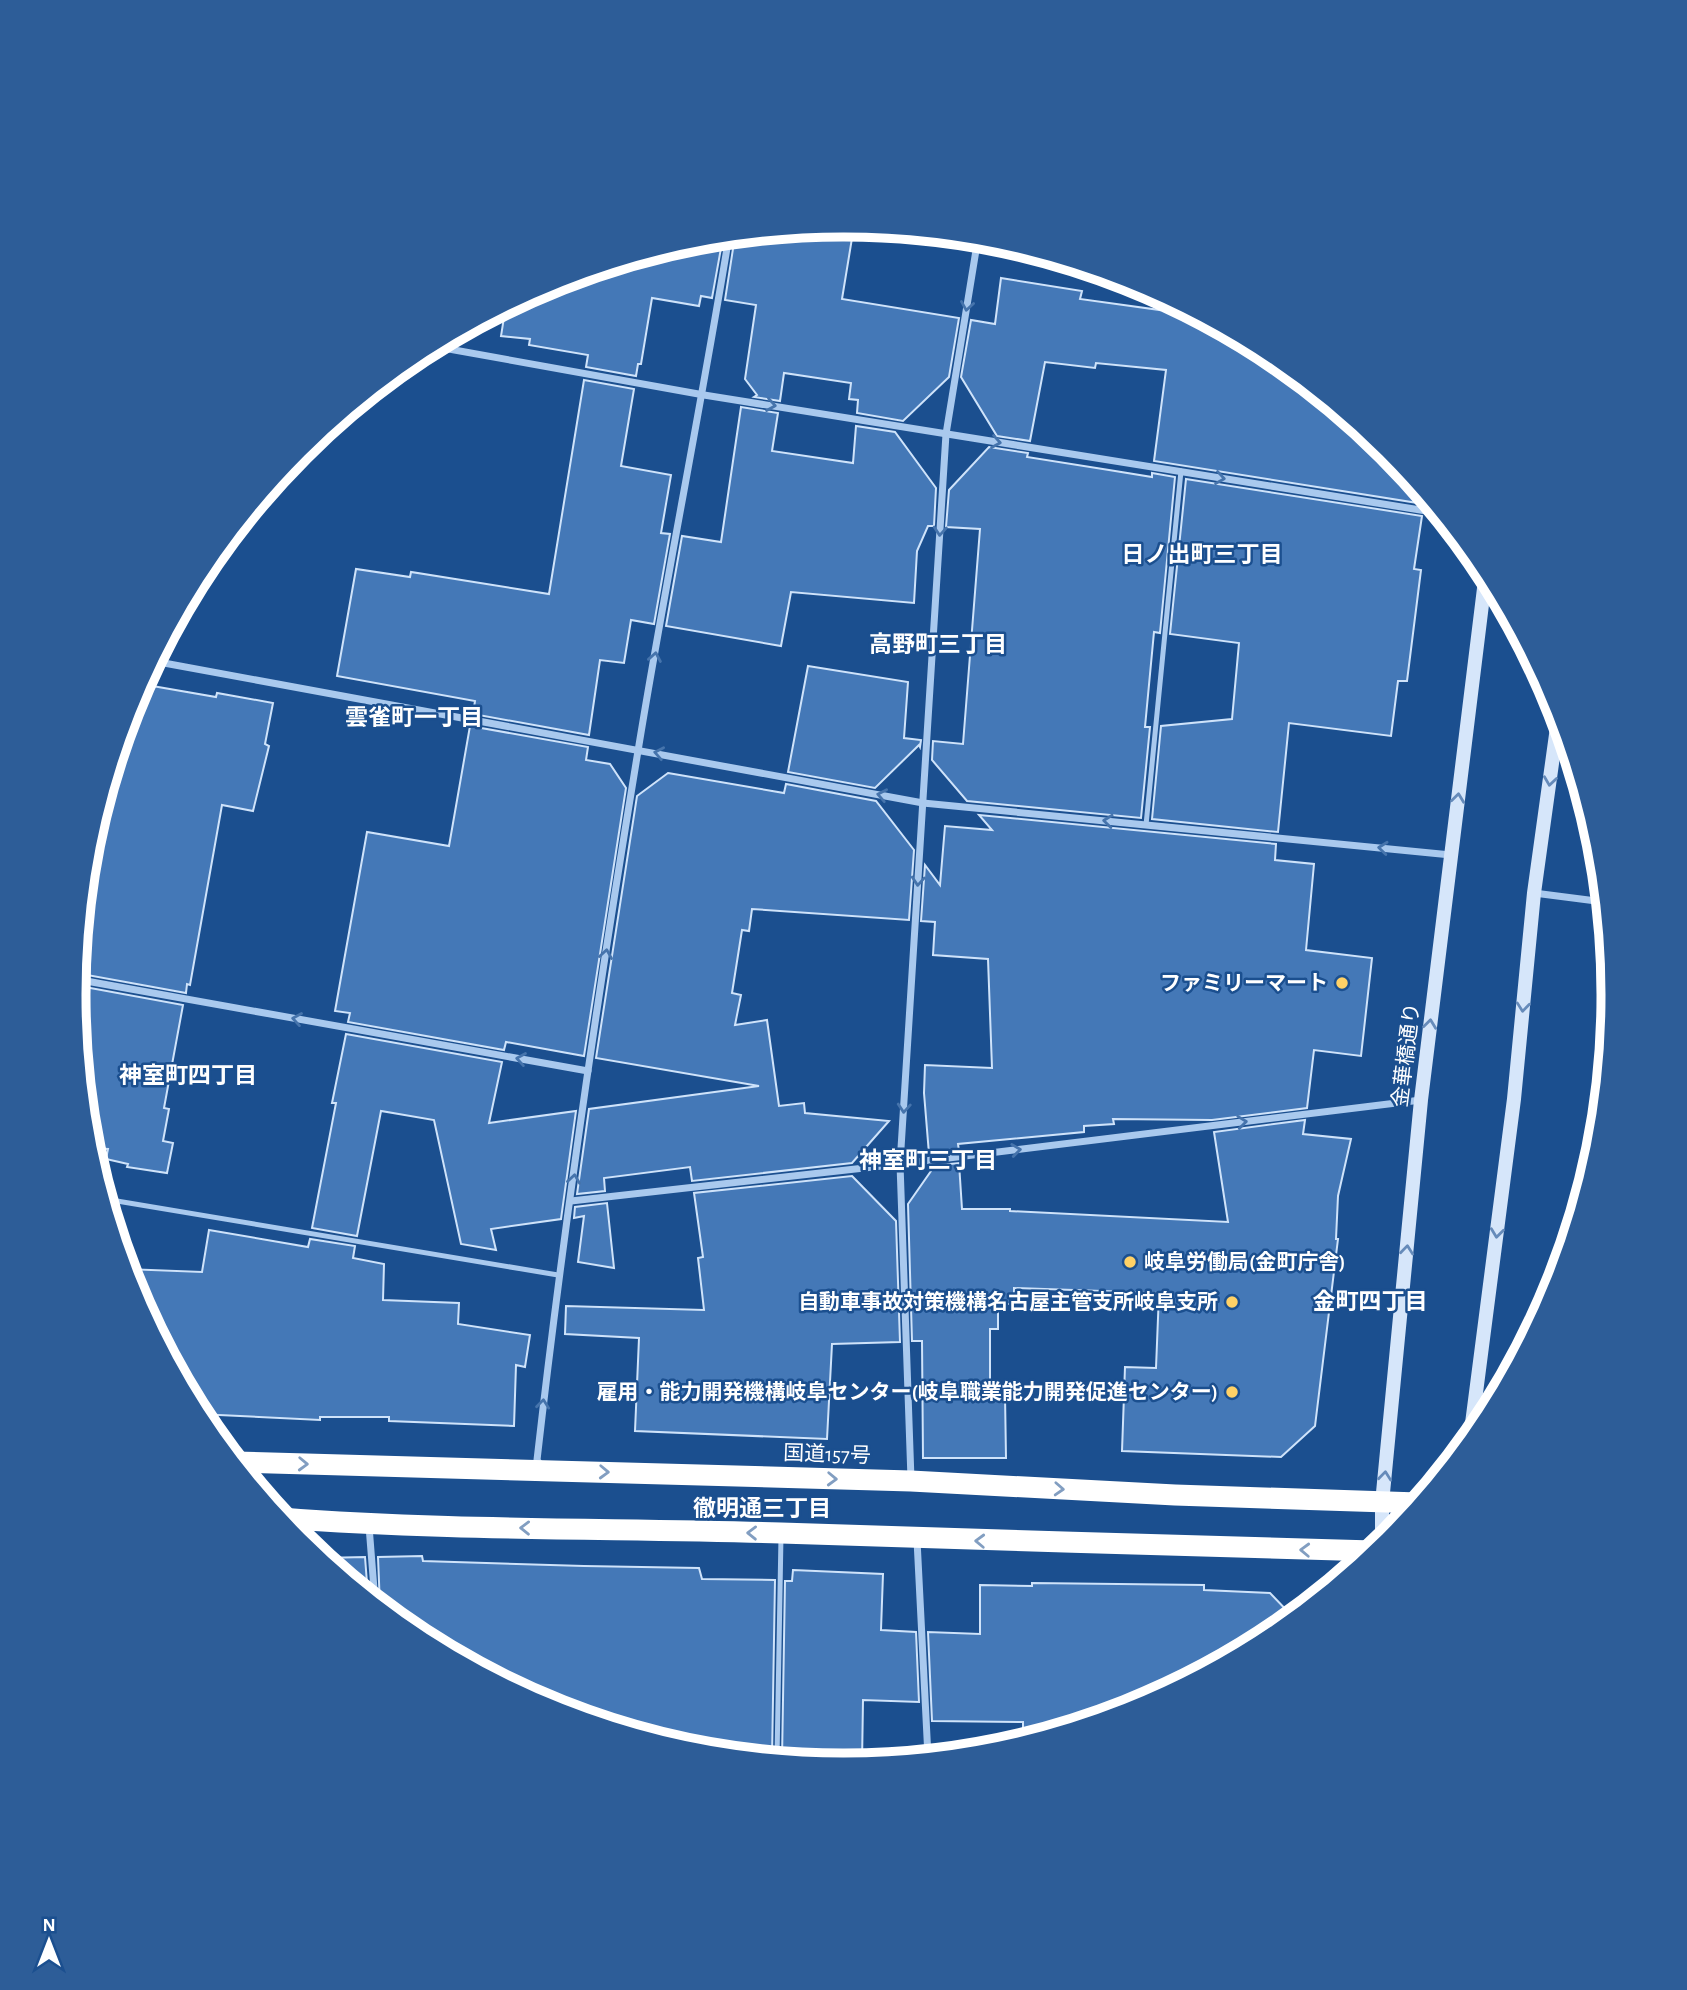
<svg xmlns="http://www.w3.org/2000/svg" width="1687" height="1990" font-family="'Alegreya Sans','Noto Sans JP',sans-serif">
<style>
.building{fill:#4478b7;stroke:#cfe3fa;stroke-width:2}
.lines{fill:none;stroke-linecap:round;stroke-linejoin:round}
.lane{stroke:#a9c9ee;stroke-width:5}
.street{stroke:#a9c9ee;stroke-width:7}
.secondary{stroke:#d6e6fa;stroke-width:14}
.highway{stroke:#fff;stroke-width:21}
.oneway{stroke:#4674ac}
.oneway2{stroke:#668bba}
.oneway3{stroke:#829ec1}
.poi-dot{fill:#ffd166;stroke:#1b4f8f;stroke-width:2.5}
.labels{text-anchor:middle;stroke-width:5;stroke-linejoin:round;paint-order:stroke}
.poi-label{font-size:21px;font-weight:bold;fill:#fff;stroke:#1b4f8f;text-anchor:end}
.street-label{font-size:21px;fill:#fff;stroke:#1b4f8f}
.neighbourhood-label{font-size:23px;font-weight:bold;fill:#fff;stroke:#1b4f8f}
.rim{fill:none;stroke:#fff;stroke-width:9}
</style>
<rect width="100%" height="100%" fill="#1b4f8f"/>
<g class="building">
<polygon points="844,225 854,226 842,299 959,318 949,377 903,421 857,413 858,400 849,399 851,383 784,373 780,401 754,397 757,395 745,379 756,305 725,300 735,236"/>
<polygon points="723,237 712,298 701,296 699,306 652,298 641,364 638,364 636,376 586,367 588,355 529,345 530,339 501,336 505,311 509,305 549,283 694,240"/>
<polygon points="1001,278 1082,291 1080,299 1160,310 1162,296 1272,355 1388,451 1425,496 1424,504 1154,461 1166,370 1096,363 1095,368 1045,362 1030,441 997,436 961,377 971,320 995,324"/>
<polygon points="584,380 634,389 621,466 671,475 661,533 670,534 654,624 631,620 624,663 600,660 589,735 473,714 475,701 337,676 356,569 410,577 411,572 549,594"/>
<polygon points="741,407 778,413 772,451 853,463 856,426 895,432 936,488 934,526 928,526 917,551 914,603 791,592 781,646 666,626 682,536 721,542"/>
<polygon points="989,447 1028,453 1027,457 1109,470 1152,477 1152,473 1175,477 1160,633 1154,632 1145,727 1150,727 1141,818 967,801 932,760 933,741 963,744 980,529 946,527 949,490"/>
<polygon points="1186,479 1422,516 1414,569 1421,570 1407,681 1398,681 1391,736 1289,723 1278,832 1152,819 1161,726 1232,719 1239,643 1170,634"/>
<polygon points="808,666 908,682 904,738 921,740 920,747 919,745 875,788 788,772"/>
<polygon points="141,684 216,697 217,693 273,703 265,744 269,746 253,811 222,805 190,985 187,984 186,993 76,973 88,844 132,700"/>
<polygon points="470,726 588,747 586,760 610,764 626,788 584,1056 506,1042 504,1050 348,1022 350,1013 335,1011 367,832 449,846"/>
<polygon points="668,773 784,793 786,784 876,801 914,850 909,920 752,909 749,931 742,930 732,993 741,995 735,1025 767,1020 779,1106 804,1103 805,1113 889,1121 852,1163 692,1181 690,1167 604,1178 605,1191 577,1194 589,1109 759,1086 596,1058 637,796"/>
<polygon points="979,815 1276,844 1275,860 1314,864 1306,950 1372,958 1361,1056 1314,1050 1307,1108 1212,1120 1113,1119 1114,1124 1084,1126 1084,1132 958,1144 959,1151 929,1154 924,1093 925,1065 992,1068 988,959 933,955 935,922 921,921 925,865 940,885 945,826 992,830"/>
<polygon points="74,985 183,1005 164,1108 169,1109 163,1141 173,1143 167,1173 127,1167 128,1164 106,1159 108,1149 89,1148 74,995"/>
<polygon points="346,1034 502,1062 489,1123 576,1111 561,1219 491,1229 496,1250 461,1244 434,1120 381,1111 357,1236 312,1228 336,1103 332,1103"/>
<polygon points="1305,1120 1303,1134 1351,1139 1338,1196 1336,1239 1338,1239 1315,1426 1281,1457 1122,1451 1125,1367 1156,1368 1159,1293 1014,1288 1014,1304 998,1304 998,1329 990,1329 990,1395 1005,1395 1006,1458 923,1458 922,1341 912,1341 908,1204 931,1171 930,1166 959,1163 962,1209 1010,1209 1010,1211 1228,1222 1214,1132"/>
<polygon points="852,1176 896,1221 900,1342 832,1344 827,1439 635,1431 639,1338 565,1334 566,1306 704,1310 698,1258 703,1257 694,1193"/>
<polygon points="607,1203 614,1268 578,1262 584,1216 574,1218 575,1207"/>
<polygon points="209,1230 308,1247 310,1239 355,1246 353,1258 384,1264 383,1300 459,1303 458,1324 530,1335 525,1367 516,1365 514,1426 389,1421 389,1417 320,1417 320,1420 198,1414 132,1289 126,1269 202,1272"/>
<polygon points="422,1556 423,1561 584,1566 699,1568 702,1579 775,1580 772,1758 693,1750 548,1706 415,1635 380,1606 378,1557"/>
<polygon points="365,1557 368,1596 322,1558"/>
<polygon points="793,1570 883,1574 881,1630 916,1632 919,1702 863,1700 862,1763 843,1765 782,1759 785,1581 792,1581"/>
<polygon points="1032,1583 1204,1585 1204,1590 1270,1593 1293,1617 1271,1635 1138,1707 1023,1741 1023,1722 932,1721 928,1632 980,1634 980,1585 1032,1586"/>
</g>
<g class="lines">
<g class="lane">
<polyline points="1146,825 1181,471"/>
<polyline points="105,1199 558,1275"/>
<polyline points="777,1758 781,1536"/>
</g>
<g class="street">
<polyline points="432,346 704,395 1439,513"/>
<polyline points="153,661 923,803 1451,855"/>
<polyline points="1534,893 1604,902"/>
<polyline points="75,979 588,1071"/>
<polyline points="571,1201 900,1164 1421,1100"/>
<path d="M 542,1467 L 537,1460 C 564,1223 599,986 638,751 C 666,579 701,408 729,236"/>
<polyline points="911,1479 900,1164 946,434 978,238"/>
<polyline points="369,1526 375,1602"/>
<polyline points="917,1540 928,1757"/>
</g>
<g class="secondary">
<polyline points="1470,1439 1514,1099 1534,893 1559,713"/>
<polyline points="1382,1544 1382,1503 1421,1100 1486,572"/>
</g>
<g class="highway">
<polyline points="235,1462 911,1481 1175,1495 1418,1503"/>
<path d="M 281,1518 C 448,1531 614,1528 781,1533 C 978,1539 1176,1546 1373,1551"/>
</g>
</g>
<defs><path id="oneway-chevron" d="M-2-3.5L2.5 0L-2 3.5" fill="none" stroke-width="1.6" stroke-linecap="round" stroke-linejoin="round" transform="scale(1.75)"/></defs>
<g class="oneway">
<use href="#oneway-chevron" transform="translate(967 306) rotate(99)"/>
<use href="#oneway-chevron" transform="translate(771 405) rotate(9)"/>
<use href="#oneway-chevron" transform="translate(996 442) rotate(9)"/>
<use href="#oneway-chevron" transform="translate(1220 478) rotate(9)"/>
<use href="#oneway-chevron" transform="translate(940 531) rotate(94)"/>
<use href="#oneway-chevron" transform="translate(655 657) rotate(-80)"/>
<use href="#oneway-chevron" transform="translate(659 753) rotate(-169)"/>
<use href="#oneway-chevron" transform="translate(882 795) rotate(-169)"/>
<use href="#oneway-chevron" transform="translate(1108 821) rotate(-174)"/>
<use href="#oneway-chevron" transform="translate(1383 848) rotate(-174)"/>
<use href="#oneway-chevron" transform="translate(918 881) rotate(94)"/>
<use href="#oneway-chevron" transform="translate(606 954) rotate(-81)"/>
<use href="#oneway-chevron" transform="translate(297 1019) rotate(-170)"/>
<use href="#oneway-chevron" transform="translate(521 1059) rotate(-170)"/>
<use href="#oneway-chevron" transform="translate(904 1108) rotate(94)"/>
<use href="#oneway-chevron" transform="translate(1242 1122) rotate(-7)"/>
<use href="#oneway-chevron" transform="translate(1016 1150) rotate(-7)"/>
<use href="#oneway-chevron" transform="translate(574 1179) rotate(-82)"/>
<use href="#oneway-chevron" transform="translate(543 1404) rotate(-84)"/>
</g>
<g class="oneway2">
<use href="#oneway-chevron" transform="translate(1550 781) rotate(98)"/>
<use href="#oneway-chevron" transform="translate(1458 798) rotate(-83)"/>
<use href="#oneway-chevron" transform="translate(1523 1007) rotate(96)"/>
<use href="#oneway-chevron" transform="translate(1430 1024) rotate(-83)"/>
<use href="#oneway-chevron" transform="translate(1497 1233) rotate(97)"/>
<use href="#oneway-chevron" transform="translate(1407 1250) rotate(-84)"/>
<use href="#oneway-chevron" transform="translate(1385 1476) rotate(-84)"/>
</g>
<g class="oneway3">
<use href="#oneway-chevron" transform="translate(303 1464) rotate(2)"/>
<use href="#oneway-chevron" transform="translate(604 1472) rotate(2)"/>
<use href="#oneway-chevron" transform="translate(832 1479) rotate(2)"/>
<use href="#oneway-chevron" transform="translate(1059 1489) rotate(3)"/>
<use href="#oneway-chevron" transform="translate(525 1528) rotate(-179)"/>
<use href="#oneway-chevron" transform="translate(752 1533) rotate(-179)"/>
<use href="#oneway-chevron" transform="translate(980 1541) rotate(-178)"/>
<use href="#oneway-chevron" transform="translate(1305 1550) rotate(-178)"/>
</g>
<g class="poi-dot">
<circle cx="1342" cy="983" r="7"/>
<circle cx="1130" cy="1262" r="7"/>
<circle cx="1232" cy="1302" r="7"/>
<circle cx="1232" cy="1392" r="7"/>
</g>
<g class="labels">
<g class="poi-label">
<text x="1328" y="990">ファミリーマート</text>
<text x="1144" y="1269" text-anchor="start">岐阜労働局(金町庁舎)</text>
<text x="1218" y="1309">自動車事故対策機構名古屋主管支所岐阜支所</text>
<text x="1218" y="1399">雇用・能力開発機構岐阜センター(岐阜職業能力開発促進センター)</text>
</g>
<g class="street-label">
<text transform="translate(1406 1055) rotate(-83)" y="7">金華橋通り</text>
<text transform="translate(827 1454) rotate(2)" y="7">国道157号</text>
</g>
<g class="neighbourhood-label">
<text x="1202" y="562">日ノ出町三丁目</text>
<text x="938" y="652">高野町三丁目</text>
<text x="414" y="725">雲雀町一丁目</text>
<text x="188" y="1083">神室町四丁目</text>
<text x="928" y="1168">神室町三丁目</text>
<text x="1370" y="1309">金町四丁目</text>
<text x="762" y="1516">徹明通三丁目</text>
</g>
</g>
<path d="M0 0H1687V1990H0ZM843 237H844A757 757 0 0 1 1601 994V996A757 757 0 0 1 844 1753H843A757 757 0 0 1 86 996V994A757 757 0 0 1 843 237Z" fill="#2d5d98" fill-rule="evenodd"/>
<path class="rim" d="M843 237H844A757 757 0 0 1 1601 994V996A757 757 0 0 1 844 1753H843A757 757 0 0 1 86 996V994A757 757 0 0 1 843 237Z"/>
<g transform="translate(49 1941)" stroke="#1b4f8f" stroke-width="5" paint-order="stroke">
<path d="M0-5L12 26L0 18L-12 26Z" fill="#ffffff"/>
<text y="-10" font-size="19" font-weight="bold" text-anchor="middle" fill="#ffffff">N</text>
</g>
</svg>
